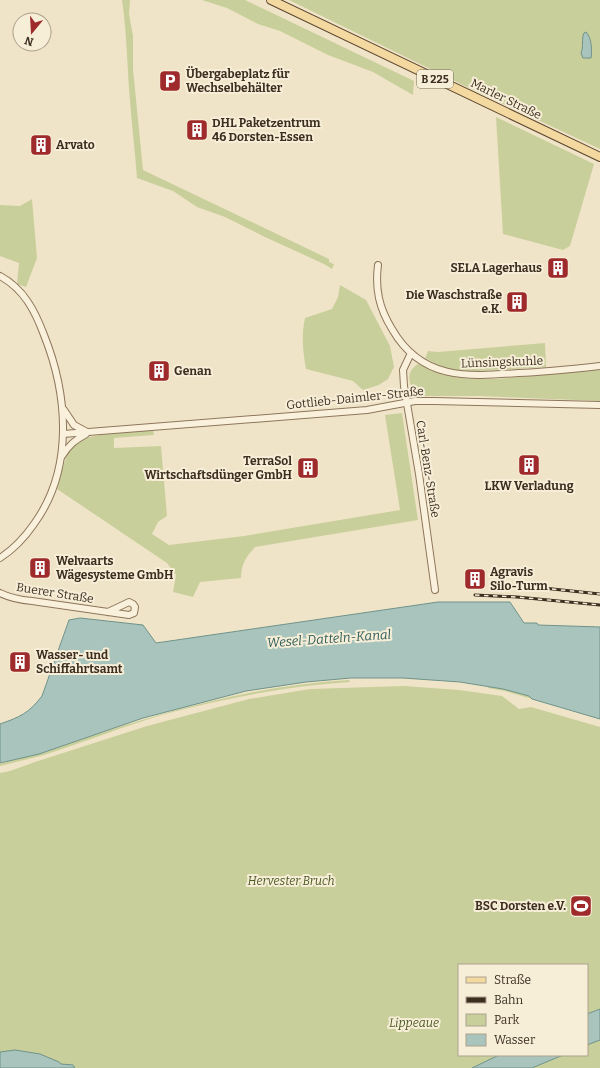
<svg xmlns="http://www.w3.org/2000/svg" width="600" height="1068" font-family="Bitter,serif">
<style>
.green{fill:#c9cf9b;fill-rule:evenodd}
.water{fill:#a9c4bc;stroke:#6f938a}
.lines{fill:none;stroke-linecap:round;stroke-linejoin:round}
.minor-casing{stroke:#8d765c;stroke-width:8}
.major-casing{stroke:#5b4430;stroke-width:10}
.minor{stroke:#faf1dc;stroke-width:6}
.major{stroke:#f3d9a0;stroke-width:8}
.rail-casing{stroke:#3d2e20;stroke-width:3}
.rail{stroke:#f7eed8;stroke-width:1.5;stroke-dasharray:4.5;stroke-linecap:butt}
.labels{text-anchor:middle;stroke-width:4;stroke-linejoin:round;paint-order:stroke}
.shield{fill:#f7eed8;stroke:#756857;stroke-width:1}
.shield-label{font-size:11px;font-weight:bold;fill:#3d2e20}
.poi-label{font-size:12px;font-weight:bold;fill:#3d2e20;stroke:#f7eed8;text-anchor:start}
.street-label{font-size:12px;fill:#3d2e20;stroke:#f7eed8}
.park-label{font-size:12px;font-style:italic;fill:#4d5a26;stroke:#f7eed8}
.water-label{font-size:13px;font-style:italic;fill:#2f5d5a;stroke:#f7eed8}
</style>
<rect width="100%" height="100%" fill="#f0e4c8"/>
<g class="green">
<path d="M 122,0 L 130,0 L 129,14 L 133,36 L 133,69 L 143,170 L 329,259 L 329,262 L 334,264 L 332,269 L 324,264 L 265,237 L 225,217 L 197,207 L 173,191 L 137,178 C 135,152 132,127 130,101 C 127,67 127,34 122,0 Z"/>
<polygon points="202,0 245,0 414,81 413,95 373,72 328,55 280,31 258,24 227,8"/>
<polygon points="289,0 600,0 600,149 467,87"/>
<polygon points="496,117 594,164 570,246 563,250 503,234"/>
<polygon points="32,199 37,258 26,287 17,284 19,263 0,256 0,205 20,206"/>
<path d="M 340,285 L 366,300 L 390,346 L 394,367 L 388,379 L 379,385 L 363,390 L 353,381 L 306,369 C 303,352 301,336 305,318 L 332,309 L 338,297 Z"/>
<polygon points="545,343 546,367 461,372 439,366 425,358 428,351 438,352"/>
<path d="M 418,364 L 443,375 L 469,379 L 497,379 L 600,370 L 600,401 L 477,396 L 415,396 C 410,384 404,373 418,364 Z"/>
<path d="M 402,413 L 418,520 L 255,547 C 246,557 241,564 241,578 L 200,582 L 193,597 L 173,592 L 176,575 L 167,563 L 57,489 C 61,477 65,452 75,443 C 87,433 136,432 153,430 L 154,435 L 114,438 L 114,448 L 161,446 L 167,516 L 158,522 L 152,534 L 169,545 L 244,536 L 400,510 L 385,415 Z"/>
<path d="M 349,680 L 350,682 C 287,686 226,698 165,714 C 124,726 85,742 44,755 C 30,759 15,762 0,766 L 0,764 L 38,753 L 39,754 C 139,719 242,686 349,680 Z"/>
<path d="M 404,686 L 459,690 L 502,696 L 519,709 L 531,707 L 600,727 L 600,1068 L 0,1068 L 0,773 L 10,771 L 35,762 L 147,726 L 249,699 L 310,689 ZM 459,965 L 587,965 L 587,1055 L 459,1055 Z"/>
<polygon points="487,686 517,692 530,696 532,699 505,691 488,688"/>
</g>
<g class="water">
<path d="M 586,32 C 592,38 592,51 591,58 L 583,58 L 581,53 C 584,46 581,40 584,33 Z"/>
<path d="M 438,602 L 510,602 L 524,623 L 537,623 L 538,625 L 600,627 L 600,719 L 532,699 L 529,696 L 503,689 L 460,682 L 403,678 L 351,678 L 306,682 L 246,691 L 143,718 L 39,754 L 0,763 L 0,724 C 20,717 29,713 42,696 L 69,620 L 80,618 L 143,625 L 156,643 Z"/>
<polygon points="600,1009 600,1040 587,1045 587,1014"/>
<polygon points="15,1050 40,1054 59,1062 61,1064 73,1065 75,1068 0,1068 0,1052"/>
<polygon points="499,1055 563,1055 532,1068 472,1068"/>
</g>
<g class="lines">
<g class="minor-casing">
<g id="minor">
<path d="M 378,265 C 375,289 379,308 392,329 C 421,380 467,377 518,373 C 545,372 573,369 600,366"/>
<path d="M 0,276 C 24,289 35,311 44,335 C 68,395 74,469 34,524 C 25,537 14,549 0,558"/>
<polyline points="411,353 403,370 404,386 419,474 435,590"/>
<polyline points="64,410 74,425 87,432"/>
<polyline points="63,434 367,410 415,401 434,401 600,405"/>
<path d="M 62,456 C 69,445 75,440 86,434"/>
<path d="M 0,593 C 10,598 20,600 32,601 L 129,615 L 134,613 L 135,607 L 133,604 L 129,602 L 108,612"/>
</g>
</g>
<g class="major-casing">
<polyline id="major" points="271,0 600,157"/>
</g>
<use href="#minor" class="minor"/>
<use href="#major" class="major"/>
<g class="rail-casing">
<g id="rail">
<polyline points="543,588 600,594"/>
<polyline points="475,595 517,597 600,605"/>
</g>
</g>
<use href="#rail" class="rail"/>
</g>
<defs>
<g id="parking-square" transform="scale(1.15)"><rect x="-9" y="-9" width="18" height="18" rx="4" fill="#9e2a2b" stroke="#f7eed8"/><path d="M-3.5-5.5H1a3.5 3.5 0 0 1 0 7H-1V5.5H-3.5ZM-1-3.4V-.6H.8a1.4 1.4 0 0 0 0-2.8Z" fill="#fff"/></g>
<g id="building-square" transform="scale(1.15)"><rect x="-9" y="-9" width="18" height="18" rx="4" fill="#9e2a2b" stroke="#f7eed8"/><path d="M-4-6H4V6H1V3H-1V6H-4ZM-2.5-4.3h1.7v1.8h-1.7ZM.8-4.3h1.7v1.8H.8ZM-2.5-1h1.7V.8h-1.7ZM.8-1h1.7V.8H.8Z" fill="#fff"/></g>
<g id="stadium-square" transform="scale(1.15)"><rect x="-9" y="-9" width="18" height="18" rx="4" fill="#9e2a2b" stroke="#f7eed8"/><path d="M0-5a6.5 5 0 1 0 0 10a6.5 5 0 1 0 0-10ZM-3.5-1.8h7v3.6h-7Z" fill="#fff"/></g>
</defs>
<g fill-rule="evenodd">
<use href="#parking-square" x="170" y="81"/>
<use href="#building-square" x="197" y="130"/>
<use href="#building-square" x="41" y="145"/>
<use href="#building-square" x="558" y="268"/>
<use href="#building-square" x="517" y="302"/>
<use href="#building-square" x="159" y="371"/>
<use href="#building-square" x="529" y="465"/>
<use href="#building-square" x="308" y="468"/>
<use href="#building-square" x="40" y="568"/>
<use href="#building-square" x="475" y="579"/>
<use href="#building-square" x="20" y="662"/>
<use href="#stadium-square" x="581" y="906"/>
</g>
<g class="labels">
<rect class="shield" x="417" y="70" width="36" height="18" rx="3"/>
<g class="shield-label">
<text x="435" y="83">B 225</text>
</g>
<g class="poi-label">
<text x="186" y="78">Übergabeplatz für<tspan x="186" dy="14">Wechselbehälter</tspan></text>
<text x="212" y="127">DHL Paketzentrum<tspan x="212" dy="14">46 Dorsten-Essen</tspan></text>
<text x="56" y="149">Arvato</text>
<text x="542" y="272" text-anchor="end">SELA Lagerhaus</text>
<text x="502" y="299" text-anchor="end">Die Waschstraße<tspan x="502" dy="14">e.K.</tspan></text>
<text x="174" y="375">Genan</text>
<text x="292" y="465" text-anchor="end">TerraSol<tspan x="292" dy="14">Wirtschaftsdünger GmbH</tspan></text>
<text x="529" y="490" text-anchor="middle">LKW Verladung</text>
<text x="56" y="565">Welvaarts<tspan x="56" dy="14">Wägesysteme GmbH</tspan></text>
<text x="490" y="576">Agravis<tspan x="490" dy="14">Silo-Turm</tspan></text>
<text x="36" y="659">Wasser- und<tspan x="36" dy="14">Schiffahrtsamt</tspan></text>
<text x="566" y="910" text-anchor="end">BSC Dorsten e.V.</text>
</g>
<g class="street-label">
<text transform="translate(506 99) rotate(26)" y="4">Marler Straße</text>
<text transform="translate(502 362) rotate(-2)" y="4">Lünsingskuhle</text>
<text transform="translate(355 398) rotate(-6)" y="4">Gottlieb-Daimler-Straße</text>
<text transform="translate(428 469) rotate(81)" y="4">Carl-Benz-Straße</text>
<text transform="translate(55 593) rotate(9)" y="4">Buerer Straße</text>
</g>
<g class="park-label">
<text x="291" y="885">Hervester Bruch</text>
<text x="414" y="1027">Lippeaue</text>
</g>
<g class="water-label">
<text transform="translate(329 638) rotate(-4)" y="5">Wesel-Datteln-Kanal</text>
</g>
</g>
<rect x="458" y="964" width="130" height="92" fill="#f7eed8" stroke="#ada18e"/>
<rect x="466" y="977" width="20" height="6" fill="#f3d9a0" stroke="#ada18e"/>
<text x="494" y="984" font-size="12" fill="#3d2e20">Straße</text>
<rect x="466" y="997" width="20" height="6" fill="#3d2e20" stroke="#ada18e"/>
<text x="494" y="1004" font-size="12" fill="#3d2e20">Bahn</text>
<rect x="466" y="1014" width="20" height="12" fill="#c9cf9b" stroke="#ada18e"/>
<text x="494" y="1024" font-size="12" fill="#3d2e20">Park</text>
<rect x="466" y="1034" width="20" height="12" fill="#a9c4bc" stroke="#ada18e"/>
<text x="494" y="1044" font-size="12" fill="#3d2e20">Wasser</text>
<g transform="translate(32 32) rotate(198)"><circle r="19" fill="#f7eed8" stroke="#ada18e"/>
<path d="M0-3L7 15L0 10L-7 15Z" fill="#9e2a2b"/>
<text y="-6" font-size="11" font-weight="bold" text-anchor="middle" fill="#3d2e20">N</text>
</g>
</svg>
